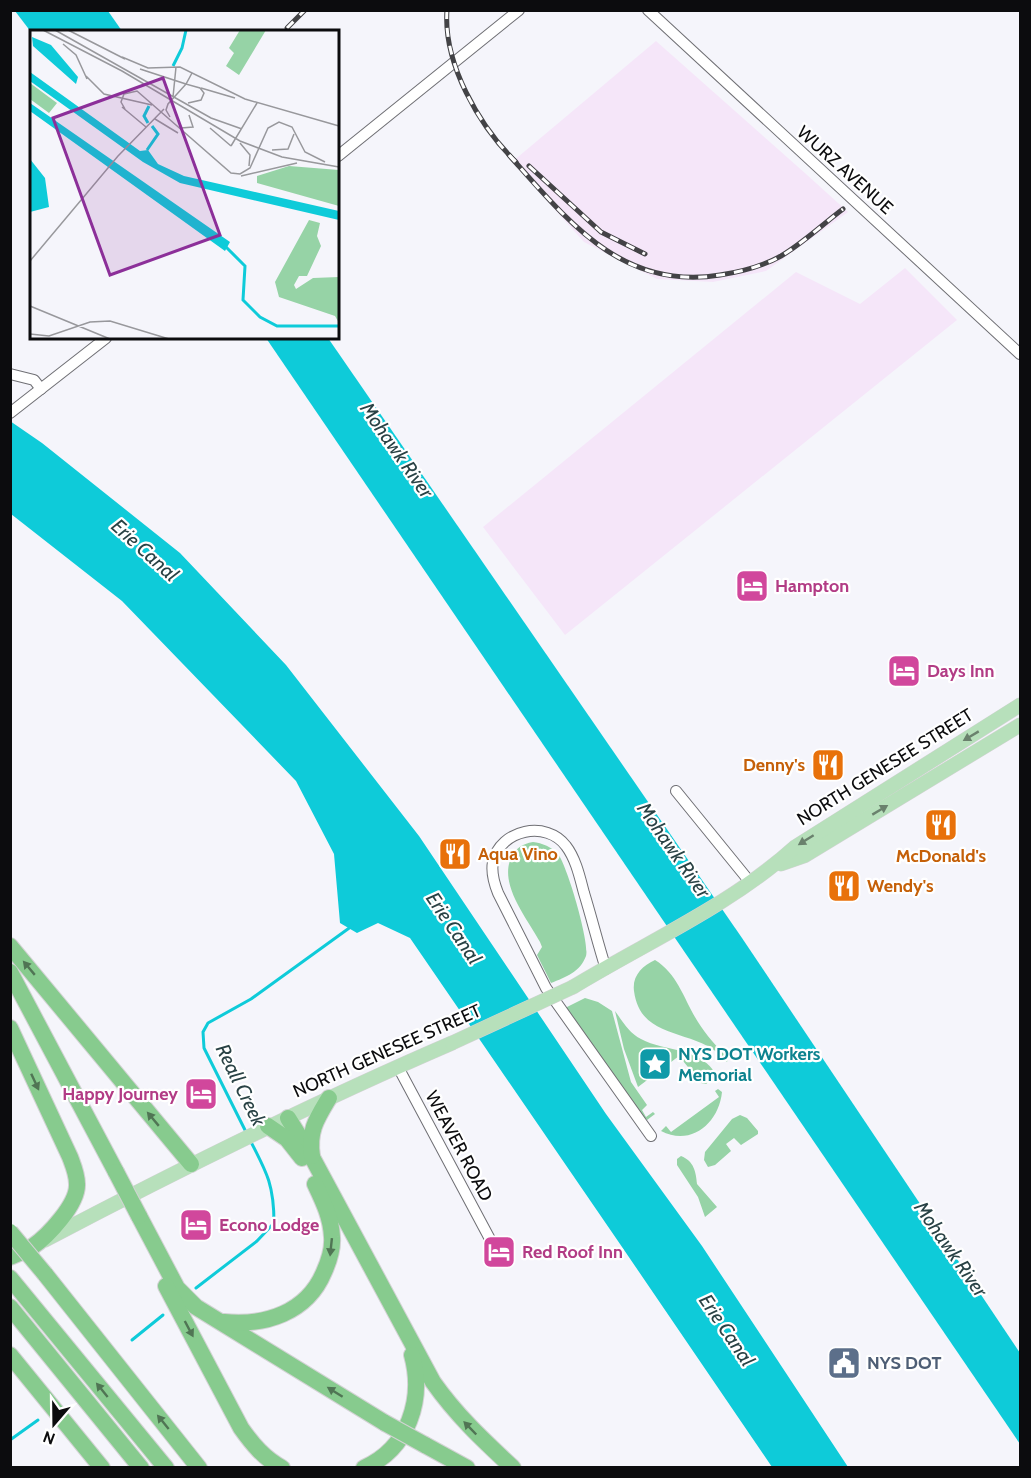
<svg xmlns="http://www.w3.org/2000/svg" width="1031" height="1478" font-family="Cabin,sans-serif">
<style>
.industrial{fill:#f5e6f9}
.green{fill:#96d3a6}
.water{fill:#0ecbd9}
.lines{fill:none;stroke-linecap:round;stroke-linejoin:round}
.stream{stroke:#0ecbd9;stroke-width:3}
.minor-casing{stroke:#6f6f74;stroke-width:12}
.major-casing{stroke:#d3d3d4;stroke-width:15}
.highway-casing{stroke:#d3d3d4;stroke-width:18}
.minor{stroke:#fff;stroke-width:10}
.major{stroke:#b7e0bb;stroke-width:14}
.highway{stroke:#87cb8e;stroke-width:16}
.rail-casing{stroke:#434346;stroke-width:5}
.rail{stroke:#fff;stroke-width:3;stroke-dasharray:9;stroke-linecap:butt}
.major-bridge-casing{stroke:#d3d3d4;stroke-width:15;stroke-linecap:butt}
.highway-bridge-casing{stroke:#d3d3d4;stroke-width:18;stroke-linecap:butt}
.major-bridge{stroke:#b7e0bb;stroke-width:14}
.highway-bridge{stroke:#87cb8e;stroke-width:16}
.oneway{fill:#6a816d}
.oneway2{fill:#507554}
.labels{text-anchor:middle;stroke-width:4.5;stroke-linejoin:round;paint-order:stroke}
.street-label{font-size:18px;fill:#0c0c0e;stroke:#fff}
.hotel-label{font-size:18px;font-weight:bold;fill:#b23c85;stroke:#fff;text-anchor:start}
.food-label{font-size:18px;font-weight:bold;fill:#c56008;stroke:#fff;text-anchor:start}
.culture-label{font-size:18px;font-weight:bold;fill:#0d838f;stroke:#fff;text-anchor:start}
.service-label{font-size:18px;font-weight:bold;fill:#4e5e75;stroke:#fff;text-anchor:start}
.water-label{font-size:20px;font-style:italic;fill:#294245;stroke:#fff}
.inset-river{fill:none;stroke:#0ecbd9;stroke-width:3}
.inset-road{fill:none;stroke:#98989c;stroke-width:1.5}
.view{fill:#8c2f99;fill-opacity:0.15;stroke:#8c2f99;stroke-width:3}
.inset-edge{fill:none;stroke:#0c0c0e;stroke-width:3}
</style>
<rect width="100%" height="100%" fill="#f5f5fb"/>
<g class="industrial">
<polygon points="656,41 806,174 848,212 766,271 713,282 657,279 584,242 512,162"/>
<polygon points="905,268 957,320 565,635 483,527 796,272 860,304"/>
</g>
<g class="green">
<path d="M 533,842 C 542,843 552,847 558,854 C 567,865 590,943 586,956 C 580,972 566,977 551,983 L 537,955 L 542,947 L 540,942 C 527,918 499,885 511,858 C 516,848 522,844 533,842 Z"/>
<path d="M 655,960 C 678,974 684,1000 698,1022 C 706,1035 717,1047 728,1058 L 727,1062 C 699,1026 641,1044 634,991 C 632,976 642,966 655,960 Z"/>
<polygon points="585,998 598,1002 612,1011 631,1082 647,1105 642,1110 646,1117 653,1112 655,1114 647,1120 635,1107 565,1008"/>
<path d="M 615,1011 C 623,1022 629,1033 641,1039 C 665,1052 702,1047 716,1075 L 706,1084 L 701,1083 L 679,1056 L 638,1087 L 624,1049 Z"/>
<path d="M 718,1089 L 722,1092 C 719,1123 691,1147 661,1131 L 666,1126 L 671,1132 L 719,1097 L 715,1091 Z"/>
<polygon points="740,1115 747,1118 758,1131 758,1134 741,1145 734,1138 726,1144 731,1151 715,1165 708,1167 704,1160 705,1152 732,1119"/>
<path d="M 681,1156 C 694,1161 696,1172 697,1184 L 717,1207 L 705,1217 L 698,1197 L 677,1165 L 677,1159 Z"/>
</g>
<g class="water">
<polygon points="15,11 108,11 122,31 31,32"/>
<polygon points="266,338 328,338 742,938 1020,1353 1020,1444"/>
<polygon points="10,421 42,443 180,553 286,665 419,836 606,1114 702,1246 848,1467 772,1467 620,1244 410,938 378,923 357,933 340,923 334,854 296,781 122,601 11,514"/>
</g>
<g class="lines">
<g class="stream">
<polyline points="247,1134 204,1048 203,1032 208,1023 251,999 352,926"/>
<path d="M 196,1288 L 257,1241 L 274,1223 C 274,1185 267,1173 250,1140"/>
<polyline points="132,1340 163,1315"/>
<polyline points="10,1440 38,1420"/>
</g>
<g class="minor-casing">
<g id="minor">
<polyline points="648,10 1020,354"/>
<polyline points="338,156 519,10"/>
<polyline points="10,374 34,380 41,389"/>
<polyline points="10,413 106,338"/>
<polyline points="676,791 750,882"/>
<path d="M 606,969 C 598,944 592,919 584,893 C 580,878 576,859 566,846 C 547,820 500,829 493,862 C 491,872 494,883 498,893 L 546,988 L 651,1136"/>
<polyline points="398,1067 491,1241"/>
</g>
</g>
<g class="major-casing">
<g id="major">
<polyline points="781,864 804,856 1020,725"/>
<path d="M 573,987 C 647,942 731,905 795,847 L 1020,705"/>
<path d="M 45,1240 C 178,1170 313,1103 452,1043"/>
</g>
</g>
<g class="highway-casing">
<g id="highway">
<polyline points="10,946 191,1164"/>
<polyline points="10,972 116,1172"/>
<path d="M 10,1028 L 70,1157 C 73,1165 77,1174 77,1184 C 78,1204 48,1236 32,1247 C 25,1251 17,1254 10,1257"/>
<path d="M 288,1118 L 313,1159 L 433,1382 C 457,1416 483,1440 513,1468"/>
<polyline points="268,1126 287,1139 302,1158"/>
<path d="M 312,1156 C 308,1131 317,1118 329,1098"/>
<polyline points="139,1216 177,1288 196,1307 385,1423"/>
<polyline points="45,1274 199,1468"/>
<polyline points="10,1278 166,1468"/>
<path d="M 166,1286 L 241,1428 C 253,1445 264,1458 282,1468"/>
<polyline points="10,1307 141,1468"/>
<path d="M 224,1322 C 265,1326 307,1313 324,1272 C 329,1261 333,1249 332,1237 C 331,1217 323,1201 315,1184"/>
<polyline points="10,1355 102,1468"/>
<polyline points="425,1445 467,1468"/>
<path d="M 364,1468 C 409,1448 424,1399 412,1355"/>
</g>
</g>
<use href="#minor" class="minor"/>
<use href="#major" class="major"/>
<use href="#highway" class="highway"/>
<g class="rail-casing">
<g id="rail">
<path d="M 447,10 C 443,63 479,126 516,162"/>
<polyline points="287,28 305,10"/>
<path d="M 509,155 C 568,221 622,291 720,275 C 740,272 763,266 781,256 C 803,243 823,224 843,209"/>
<polyline points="529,166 601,232 645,254"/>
</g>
</g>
<use href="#rail" class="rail"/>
<g class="major-bridge-casing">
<polyline id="major-bridge" points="452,1043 573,987"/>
</g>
<g class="highway-bridge-casing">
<g id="highway-bridge">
<polyline points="116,1172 139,1216"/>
<polyline points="10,1232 45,1274"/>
<polyline points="385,1423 425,1445"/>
</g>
</g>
<use href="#major-bridge" class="major-bridge"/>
<use href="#highway-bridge" class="highway-bridge"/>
</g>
<defs><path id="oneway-solid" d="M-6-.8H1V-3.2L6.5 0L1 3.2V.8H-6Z" transform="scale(1.5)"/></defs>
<g class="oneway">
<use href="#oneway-solid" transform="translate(971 736) rotate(149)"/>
<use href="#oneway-solid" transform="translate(880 810) rotate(-31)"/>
<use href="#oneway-solid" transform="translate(806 840) rotate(148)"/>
</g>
<g class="oneway2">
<use href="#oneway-solid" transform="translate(29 968) rotate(-130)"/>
<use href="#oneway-solid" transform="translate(35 1082) rotate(65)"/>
<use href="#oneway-solid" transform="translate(153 1119) rotate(-130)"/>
<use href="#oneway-solid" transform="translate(331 1247) rotate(96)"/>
<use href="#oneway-solid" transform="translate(189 1329) rotate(62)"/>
<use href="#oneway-solid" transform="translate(102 1390) rotate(-129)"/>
<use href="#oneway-solid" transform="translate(335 1392) rotate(-148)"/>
<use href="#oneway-solid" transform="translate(163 1422) rotate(-129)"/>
<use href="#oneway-solid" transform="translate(470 1428) rotate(-134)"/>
</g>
<defs>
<g id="hotel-square" transform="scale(1.725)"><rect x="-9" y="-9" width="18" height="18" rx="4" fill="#d1479c" stroke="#fff"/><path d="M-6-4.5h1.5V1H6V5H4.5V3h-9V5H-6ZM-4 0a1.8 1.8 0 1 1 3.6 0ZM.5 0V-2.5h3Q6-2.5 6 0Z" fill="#fff"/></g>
<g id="restaurant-square" transform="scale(1.725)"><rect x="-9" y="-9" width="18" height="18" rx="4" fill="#e8710a" stroke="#fff"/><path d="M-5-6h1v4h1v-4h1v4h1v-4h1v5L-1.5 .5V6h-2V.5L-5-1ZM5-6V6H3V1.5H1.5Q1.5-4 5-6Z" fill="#fff"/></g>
<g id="sight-square" transform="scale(1.725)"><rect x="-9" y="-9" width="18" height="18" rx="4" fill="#0f9aa8" stroke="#fff"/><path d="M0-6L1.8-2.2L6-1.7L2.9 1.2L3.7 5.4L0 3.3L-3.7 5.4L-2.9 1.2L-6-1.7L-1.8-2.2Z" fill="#fff"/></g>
<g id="civic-square" transform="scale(1.725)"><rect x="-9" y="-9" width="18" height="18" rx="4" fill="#5c6f8a" stroke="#fff"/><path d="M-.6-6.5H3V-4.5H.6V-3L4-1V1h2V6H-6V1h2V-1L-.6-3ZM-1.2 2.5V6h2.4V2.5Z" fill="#fff"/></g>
</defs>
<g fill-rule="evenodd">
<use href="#hotel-square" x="752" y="586"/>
<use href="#hotel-square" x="904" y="671"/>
<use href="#restaurant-square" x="828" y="765"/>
<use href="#restaurant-square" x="941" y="825"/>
<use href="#restaurant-square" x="455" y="854"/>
<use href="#restaurant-square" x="844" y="886"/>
<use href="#sight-square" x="655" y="1064"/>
<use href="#hotel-square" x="201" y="1094"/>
<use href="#hotel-square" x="196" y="1225"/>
<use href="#hotel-square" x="499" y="1252"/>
<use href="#civic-square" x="844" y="1363"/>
</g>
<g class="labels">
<g class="street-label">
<text transform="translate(845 170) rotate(42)" y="6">WURZ AVENUE</text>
<text transform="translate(885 767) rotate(-32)" y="6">NORTH GENESEE STREET</text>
<text transform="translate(387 1051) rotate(-24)" y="6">NORTH GENESEE STREET</text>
<text transform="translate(459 1146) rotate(62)" y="6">WEAVER ROAD</text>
</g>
<g class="hotel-label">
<text x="775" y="592">Hampton</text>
<text x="927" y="677">Days Inn</text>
<text x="178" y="1100" text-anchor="end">Happy Journey</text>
<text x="219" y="1231">Econo Lodge</text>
<text x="522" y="1258">Red Roof Inn</text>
</g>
<g class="food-label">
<text x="805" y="771" text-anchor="end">Denny's</text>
<text x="478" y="860">Aqua Vino</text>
<text x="941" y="862" text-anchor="middle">McDonald's</text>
<text x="867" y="892">Wendy's</text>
</g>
<g class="culture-label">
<text x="678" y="1060">NYS DOT Workers<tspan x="678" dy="21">Memorial</tspan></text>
</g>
<g class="service-label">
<text x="867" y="1369">NYS DOT</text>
</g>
<g class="water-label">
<text transform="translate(397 450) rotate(55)" y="7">Mohawk River</text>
<text transform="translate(145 550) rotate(42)" y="7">Erie Canal</text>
<text transform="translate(674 850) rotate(55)" y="7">Mohawk River</text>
<text transform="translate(454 928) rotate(56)" y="7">Erie Canal</text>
<text transform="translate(241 1085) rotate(64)" y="7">Reall Creek</text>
<text transform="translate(951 1249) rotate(55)" y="7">Mohawk River</text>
<text transform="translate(727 1330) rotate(56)" y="7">Erie Canal</text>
</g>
</g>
<g transform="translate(30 30)">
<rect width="309" height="309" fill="#f5f5fb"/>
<path d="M 210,0 L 236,0 L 209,45 L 196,36 L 204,23 L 199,18 ZM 0,53 L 27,73 L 19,83 L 0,69 ZM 259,136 L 309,140 L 309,176 L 227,153 L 227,146 ZM 279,190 L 290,193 L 287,206 L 291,216 L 277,246 L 269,246 L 264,255 L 266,259 L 283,248 L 309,247 L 309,293 L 305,286 L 249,267 L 245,252 Z" fill="#96d3a6"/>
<path d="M 2,7 L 21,15 L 48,47 L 46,54 L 3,16 ZM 0,42 L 110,121 L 118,120 L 128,134 L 154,146 L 309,181 L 309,190 L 150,153 L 113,132 L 0,51 ZM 0,73 L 200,212 L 195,221 L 0,81 ZM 0,129 L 15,148 L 19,177 L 0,182 Z" fill="#0ecbd9"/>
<path class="inset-river" d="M 143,36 L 152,18 L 156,0M 118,93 L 114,86 L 119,76M 117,120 L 128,104 L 122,96M 193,214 L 215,236 L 213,270 L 230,287 L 247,296 L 309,296"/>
<path class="inset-road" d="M 13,0 L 92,41 L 210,111 L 252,127 L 309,137M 25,0 L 181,88 L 212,99M 38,0 L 95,29M 33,14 L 46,25 L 57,49M 92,27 L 118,38 L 150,37 L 215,69 L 309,96M 110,39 L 156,54 L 162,43M 56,46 L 74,64 L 122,75M 171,58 L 205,68M 143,67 L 146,37M 92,77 L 116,97M 95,79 L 91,72 L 94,64 L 107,61 L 201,143 L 210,144 L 220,138 L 238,98 L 249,92 L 262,97 L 275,122 L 295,132M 140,87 L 136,80 L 138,74 L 156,54 L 170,58 L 174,63 L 171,70 L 158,73M 125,89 L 148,103M 151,98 L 163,97 L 159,85M 180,98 L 201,116M 210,113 L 220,125 L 219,136M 201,116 L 227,73M 242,120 L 258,119 L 264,104M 211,146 L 267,133M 0,231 L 88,126 L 134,79M 0,276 L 80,309M 0,304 L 19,306 L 60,292 L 80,291 L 139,309"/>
<path class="view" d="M 133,48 L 190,205 L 80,245 L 23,88 Z"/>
<rect width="309" height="309" class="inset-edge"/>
</g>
<rect width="1031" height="1478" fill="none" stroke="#0c0c0e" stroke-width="24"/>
<g transform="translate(54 1424) rotate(200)" stroke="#ffffff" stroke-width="4.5" paint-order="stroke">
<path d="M0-4.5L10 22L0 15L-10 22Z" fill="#0c0c0e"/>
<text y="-9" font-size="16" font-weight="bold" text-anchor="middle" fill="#0c0c0e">N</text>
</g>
</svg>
